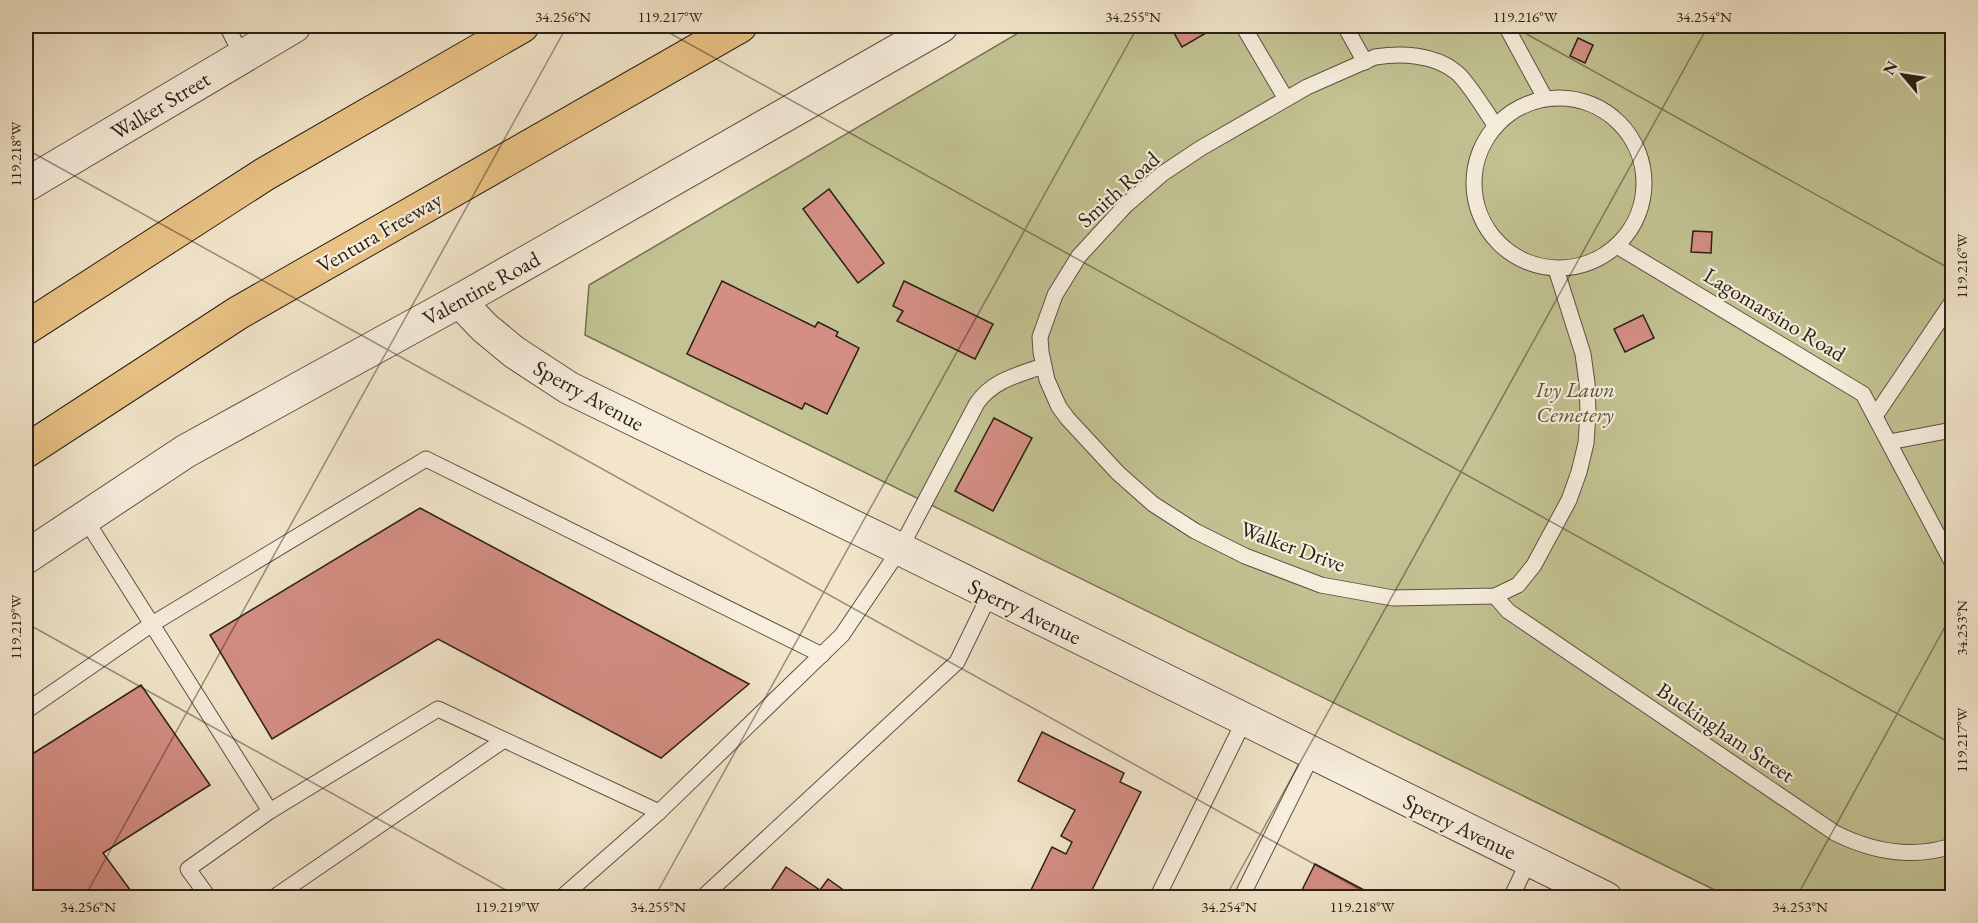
<svg xmlns="http://www.w3.org/2000/svg" width="1978" height="923" font-family="'EB Garamond',serif">
<style>
.green{fill:#c2c292;stroke:#767154;stroke-width:1.5}
.building{fill:#d48e83;stroke:#2a2016;stroke-width:1.5}
.lines{fill:none;stroke-linecap:round;stroke-linejoin:round}
.service-casing{stroke:#5c5143;stroke-width:17}
.minor-casing{stroke:#5c5143;stroke-width:34}
.tertiary-casing{stroke:#5c5143;stroke-width:35}
.motorway-casing{stroke:#2a2016;stroke-width:35}
.service{stroke:#f7eedd;stroke-width:15}
.minor{stroke:#f7eedd;stroke-width:32}
.tertiary{stroke:#f7eedd;stroke-width:33}
.motorway{stroke:#e9c285;stroke-width:33}
.ticks{fill:none;stroke:#2a2016;stroke-width:1.5;stroke-opacity:0.45}
.labels{text-anchor:middle;stroke-width:4.5;stroke-linejoin:round;paint-order:stroke}
.street-label{font-size:22px;fill:#2a2016;stroke:#f7eedd}
.park-label{font-size:22px;font-style:italic;fill:#58513b;stroke:#f7eedd}
.neatline{fill:none;stroke:#2a2016;stroke-width:2}
.ticks-label{font-size:15px;text-anchor:middle;fill:#2a2016}
</style>
<rect width="100%" height="100%" fill="#f2e5ca"/>
<filter id="stains"><feTurbulence type="fractalNoise" baseFrequency=".00333" numOctaves="4"/><feColorMatrix values="0 0 0 0 .2 0 0 0 0 .09 0 0 0 0 .02 0 0 0 .5 -.17"/></filter>
<radialGradient id="worn" r=".72"><stop offset=".6" stop-color="#630" stop-opacity="0"/><stop offset="1" stop-color="#630" stop-opacity=".3"/></radialGradient>
<polygon class="green" points="1030,26 1952,26 1952,897 1729,897 585,335 589,285"/>
<g class="building">
<polygon points="1170,26 1218,26 1182,47"/>
<polygon points="1270,26 1319,26 1318,33"/>
<polygon points="1578,38 1593,45 1585,63 1570,56"/>
<polygon points="829,189 884,263 858,283 803,209"/>
<polygon points="1693,231 1712,232 1711,253 1691,252"/>
<polygon points="722,281 815,327 818,322 838,332 836,336 859,348 827,414 805,403 802,409 687,354"/>
<polygon points="904,281 993,324 975,359 897,321 903,311 893,306"/>
<polygon points="1643,315 1654,338 1625,352 1614,329"/>
<polygon points="994,418 1032,438 993,511 955,491"/>
<polygon points="420,508 749,684 661,758 438,639 272,739 210,635"/>
<polygon points="141,685 210,785 103,853 136,898 26,898 26,758"/>
<polygon points="1042,732 1124,773 1120,782 1141,792 1088,898 1027,898 1052,847 1066,854 1072,842 1061,836 1075,810 1018,781"/>
<polygon points="1315,864 1379,898 1298,898"/>
<polygon points="786,867 820,890 828,879 842,889 836,898 766,898"/>
</g>
<g class="lines">
<g class="service-casing">
<g id="service">
<polyline points="227,26 242,56"/>
<polyline points="1243,26 1286,99"/>
<polyline points="1345,26 1365,62"/>
<polyline points="1506,26 1545,98"/>
<circle cx="1559" cy="183" r="85"/>
<path d="M 1495,125 C 1486,112 1467,80 1456,72 C 1434,54 1401,53 1375,57 L 1307,87 L 1201,148 L 1162,174 L 1126,205 L 1079,256 L 1055,295 L 1040,337 L 1041,352 L 1047,380 L 1059,407 L 1068,419 L 1118,473 L 1153,504 L 1195,531 L 1245,556 L 1321,585 L 1393,598 L 1495,596 L 1518,585 L 1534,565 L 1569,500 L 1579,472 L 1586,443 L 1588,413 L 1587,383 L 1583,354 L 1556,269"/>
<polyline points="1617,246 1863,394 1952,562"/>
<polyline points="1875,416 1952,302"/>
<polyline points="1889,442 1952,430"/>
<polyline points="84,517 270,811 188,869 209,898"/>
<path d="M 1495,596 L 1508,611 L 1835,833 C 1873,852 1912,859 1952,846"/>
<polyline points="26,711 152,624 426,459 822,655"/>
<polyline points="270,811 438,709 659,812"/>
<polyline points="273,898 504,740"/>
<path d="M 561,898 L 659,812 L 842,635 L 900,549 L 977,403 C 993,380 1018,375 1043,366"/>
<polyline points="702,898 957,662 990,594"/>
<polyline points="1157,898 1245,719"/>
<polyline points="1241,898 1313,753"/>
<polyline points="1511,898 1529,860"/>
</g>
</g>
<g class="minor-casing">
<polyline id="minor" points="459,301 485,328 514,352 569,388 900,549 1606,898"/>
</g>
<g class="tertiary-casing">
<g id="tertiary">
<polyline points="26,185 294,26"/>
<polyline points="26,557 186,451 459,301 941,26"/>
</g>
</g>
<g class="motorway-casing">
<g id="motorway">
<polyline points="26,328 265,174 522,26"/>
<polyline points="26,451 238,313 740,26"/>
</g>
</g>
<use href="#service" class="service"/>
<use href="#minor" class="minor"/>
<use href="#tertiary" class="tertiary"/>
<use href="#motorway" class="motorway"/>
</g>
<path class="ticks" d="M 657,26 L 1952,744M 1512,26 L 1952,270M 26,149 L 1375,898M 26,623 L 520,898M 84,898 L 567,26M 654,898 L 1138,26M 1225,898 L 1708,26M 1796,898 L 1952,614"/>
<g class="labels">
<g class="street-label">
<text transform="translate(160 105) rotate(-31)" y="8">Walker Street</text>
<text transform="translate(1118 189) rotate(-42)" y="8">Smith Road</text>
<text transform="translate(379 232) rotate(-30)" y="8">Ventura Freeway</text>
<text transform="translate(481 288) rotate(-29)" y="8">Valentine Road</text>
<text transform="translate(1775 314) rotate(31)" y="8">Lagomarsino Road</text>
<text transform="translate(589 395) rotate(29)" y="8">Sperry Avenue</text>
<text transform="translate(1293 546) rotate(20)" y="8">Walker Drive</text>
<text transform="translate(1025 611) rotate(26)" y="8">Sperry Avenue</text>
<text transform="translate(1726 732) rotate(34)" y="8">Buckingham Street</text>
<text transform="translate(1460 826) rotate(26)" y="8">Sperry Avenue</text>
</g>
<g class="park-label">
<text x="1575" y="397">Ivy Lawn<tspan x="1575" dy="25">Cemetery</tspan></text>
</g>
</g>
<rect width="1978" height="923" fill="none" stroke="#f2e5ca" stroke-width="66"/>
<g transform="translate(1903 75) rotate(299)" stroke="#f7eedd" stroke-width="4.5" paint-order="stroke">
<path d="M0-4.5L10 22L0 15L-10 22Z" fill="#2a2016"/>
<text y="-9" font-size="16" font-weight="bold" text-anchor="middle" fill="#2a2016">N</text>
</g>
<rect x="33" y="33" width="1912" height="857" class="neatline"/>
<g class="ticks-label">
<text x="563" y="22">34.256°N</text>
<text x="670" y="22">119.217°W</text>
<text x="1133" y="22">34.255°N</text>
<text x="1525" y="22">119.216°W</text>
<text x="1704" y="22">34.254°N</text>
<text transform="translate(16 154) rotate(-90)" y="5">119.218°W</text>
<text transform="translate(1962 266) rotate(-90)" y="5">119.216°W</text>
<text transform="translate(16 627) rotate(-90)" y="5">119.219°W</text>
<text transform="translate(1962 628) rotate(-90)" y="5">34.253°N</text>
<text transform="translate(1962 740) rotate(-90)" y="5">119.217°W</text>
<text x="88" y="912">34.256°N</text>
<text x="507" y="912">119.219°W</text>
<text x="658" y="912">34.255°N</text>
<text x="1229" y="912">34.254°N</text>
<text x="1362" y="912">119.218°W</text>
<text x="1800" y="912">34.253°N</text>
</g>
<rect width="100%" height="100%" filter="url(#stains)"/>
<rect width="100%" height="100%" fill="url(#worn)"/>
</svg>
